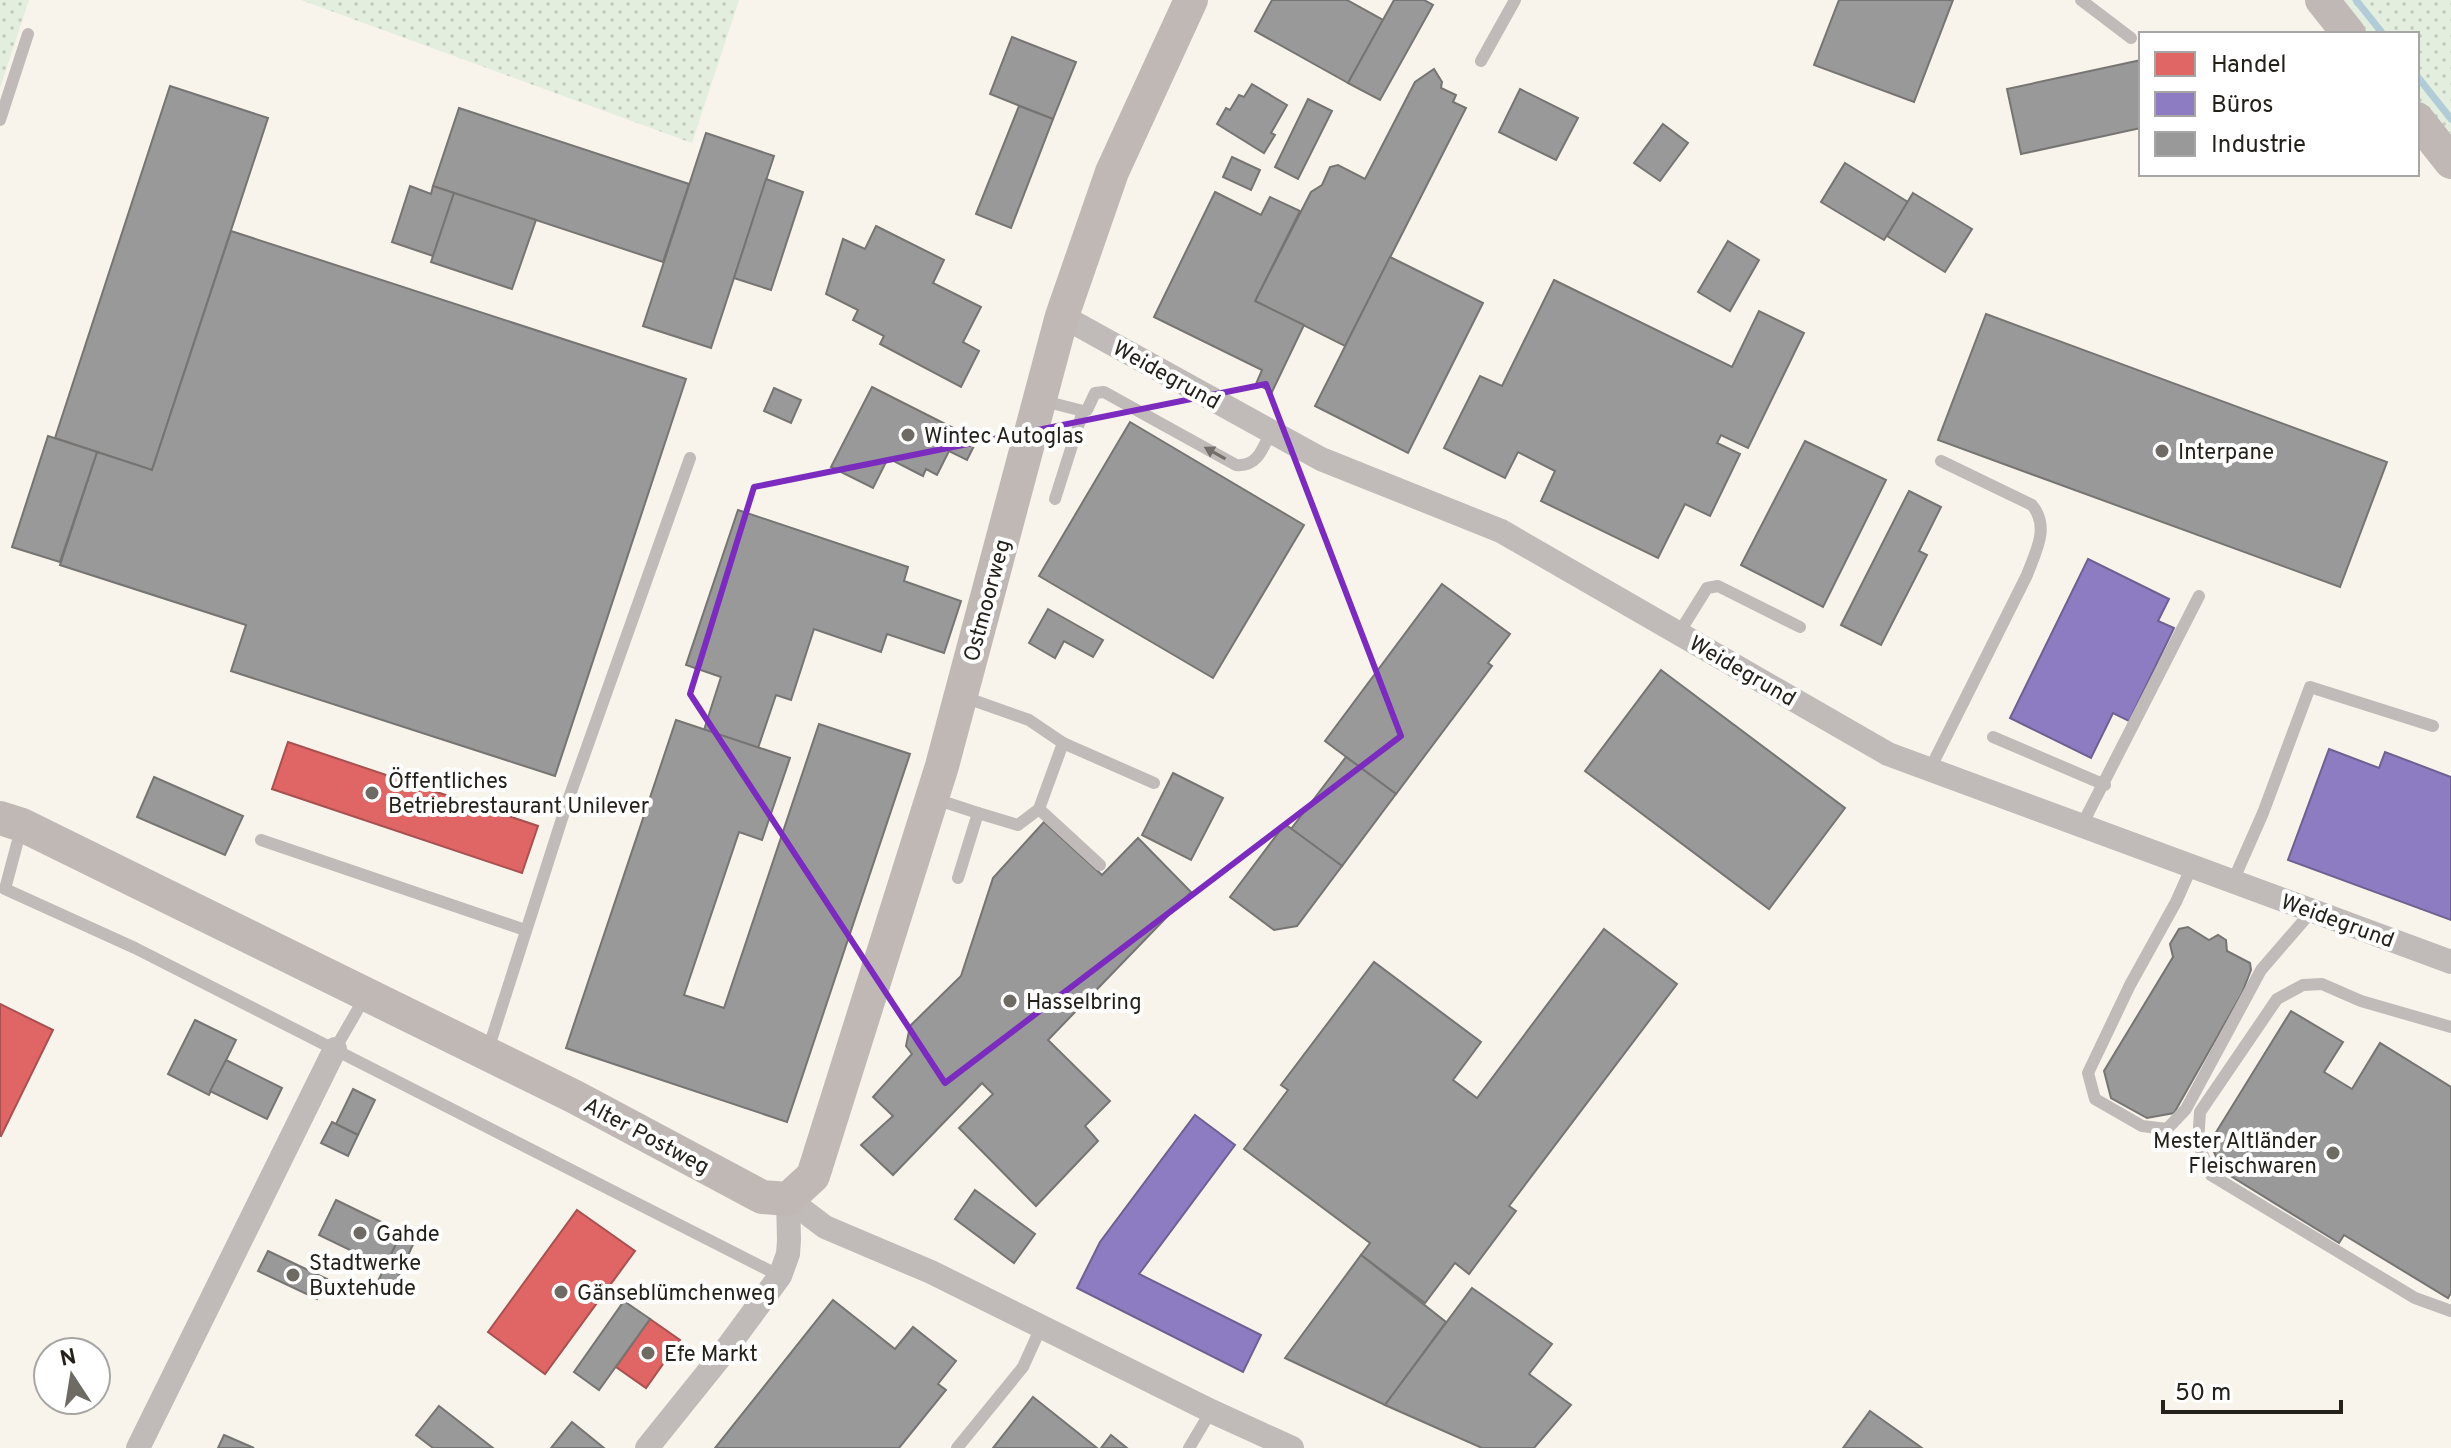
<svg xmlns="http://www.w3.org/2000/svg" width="2451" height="1448" font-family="Overpass,sans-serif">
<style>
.grass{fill:url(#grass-dots)}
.shops{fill:#e06666;stroke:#a85150;stroke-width:2}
.offices{fill:#8e7cc3;stroke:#6e6191;stroke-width:2}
.industry{fill:#999;stroke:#767573;stroke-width:2}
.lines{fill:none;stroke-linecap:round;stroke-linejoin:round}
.stream{stroke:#b1ccd7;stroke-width:7}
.lane{stroke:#c0bab9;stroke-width:12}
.street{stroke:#c0bab9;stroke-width:24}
.secondary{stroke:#c0b8b5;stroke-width:34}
.oneway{fill:#726e6a}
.marked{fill:none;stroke:#7b2cbf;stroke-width:6;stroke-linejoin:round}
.poi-dot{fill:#6e6b64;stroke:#fff;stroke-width:3}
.labels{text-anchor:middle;stroke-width:8;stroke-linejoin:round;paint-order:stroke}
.street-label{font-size:22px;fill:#24211b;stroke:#fff}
.poi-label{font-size:22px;fill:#24211b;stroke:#fff;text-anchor:start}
</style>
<defs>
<pattern id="grass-dots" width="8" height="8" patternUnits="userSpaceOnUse" patternTransform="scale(2)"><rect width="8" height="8" fill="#e3eedf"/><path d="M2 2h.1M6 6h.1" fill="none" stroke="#c3ccbf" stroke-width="1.8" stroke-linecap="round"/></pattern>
</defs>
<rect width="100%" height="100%" fill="#f8f4eb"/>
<g class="grass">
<polygon points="0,0 29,0 0,88"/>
<polygon points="301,0 739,0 692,143"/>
<polygon points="2337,0 2451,0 2451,145 2417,100 2417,34 2364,34"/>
</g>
<g class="shops">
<polygon points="288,742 538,826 522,873 272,789"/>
<polygon points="0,1004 53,1030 1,1136 0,1136"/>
<polygon points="577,1210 635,1251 545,1374 488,1332"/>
<polygon points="650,1319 680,1340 646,1388 616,1367"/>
</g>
<g class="offices">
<polygon points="2088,559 2169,599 2158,621 2174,628 2129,721 2113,713 2091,758 2010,718"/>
<polygon points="2329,749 2379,768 2385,752 2451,777 2451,920 2288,860"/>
<polygon points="1195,1115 1235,1145 1139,1274 1261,1335 1243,1372 1077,1288 1100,1242"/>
</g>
<g class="industry">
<polygon points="1272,0 1347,0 1383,20 1348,83 1255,31"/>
<polygon points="1394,0 1424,0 1433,5 1380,100 1348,83"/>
<polygon points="1839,0 1953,0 1914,102 1814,65"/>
<polygon points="1012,37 1076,62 1053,119 990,94"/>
<polygon points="2141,60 2141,128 2021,154 2007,89"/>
<polygon points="1434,69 1442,82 1441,88 1456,95 1453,102 1466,108 1345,346 1255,301 1311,192 1322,185 1330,167 1338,165 1365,179 1415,82"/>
<polygon points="1252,84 1287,105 1271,133 1275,135 1264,153 1217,124 1226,108 1230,110 1239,95 1244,97"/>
<polygon points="170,86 268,118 152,470 55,438"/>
<polygon points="1520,89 1578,118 1556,160 1499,132"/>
<polygon points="1308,99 1332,111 1298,179 1275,167"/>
<polygon points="1019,106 1053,119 1011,228 976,214"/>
<polygon points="459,108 689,184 663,262 433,186"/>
<polygon points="1663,124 1688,143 1660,181 1634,163"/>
<polygon points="706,133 774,156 711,348 643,326"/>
<polygon points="1232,157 1260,170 1251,190 1223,177"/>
<polygon points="1845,163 1908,202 1884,240 1821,202"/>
<polygon points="766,179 803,192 771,290 734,278"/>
<polygon points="410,186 431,194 433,186 454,193 433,256 392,242"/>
<polygon points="1215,192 1261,215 1270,197 1300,211 1255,301 1304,325 1272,392 1256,384 1262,370 1154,317"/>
<polygon points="454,193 536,220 512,289 431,262"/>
<polygon points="1913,193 1972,229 1945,272 1887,236"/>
<polygon points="876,226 944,260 933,283 981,307 963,342 979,351 961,387 880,344 884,336 853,320 858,310 826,294 843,239 865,249"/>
<polygon points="231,231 686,379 555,776 231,671 246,625 60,565 97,452 152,470"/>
<polygon points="1728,241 1759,260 1730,311 1698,292"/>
<polygon points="1390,257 1483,303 1408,453 1315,406"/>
<polygon points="1554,280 1732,367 1759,311 1804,333 1748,448 1721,435 1717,443 1740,454 1710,516 1685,504 1658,558 1541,501 1555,471 1518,452 1505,478 1444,448 1480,376 1502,386"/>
<polygon points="1986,314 2387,462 2340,587 1938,440"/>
<polygon points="872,387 977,440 967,460 949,451 937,475 926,469 923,476 888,458 873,488 831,467"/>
<polygon points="774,388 801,400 791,423 764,411"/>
<polygon points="1130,422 1304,525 1213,678 1039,576"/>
<polygon points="48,436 97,452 60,562 12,547"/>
<polygon points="1805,441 1886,480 1823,607 1741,565"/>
<polygon points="1909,491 1941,507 1919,551 1927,555 1881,645 1841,625"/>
<polygon points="738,510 908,567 904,581 961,601 944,653 887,634 881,652 814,629 791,700 776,695 758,748 704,730 721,677 686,665"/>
<polygon points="1442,584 1510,634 1488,663 1492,666 1396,794 1325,741"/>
<polygon points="1048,609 1103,640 1093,657 1064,641 1055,658 1029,643"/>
<polygon points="1661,670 1845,808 1769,909 1585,771"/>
<polygon points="676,720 790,758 762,840 739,832 684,995 724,1008 819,724 910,754 787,1122 566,1048"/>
<polygon points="1346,757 1396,794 1342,866 1291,829"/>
<polygon points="1173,773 1223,798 1191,860 1142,835"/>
<polygon points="154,777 243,816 225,855 137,817"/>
<polygon points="1044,822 1102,875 1138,838 1191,892 1048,1040 1110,1101 1085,1126 1098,1141 1036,1206 959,1128 993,1094 982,1083 893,1175 861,1145 893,1116 873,1097 912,1054 906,1046 910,1026 961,976 993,878"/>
<polygon points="1285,824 1342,866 1297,926 1274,930 1230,897"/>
<polygon points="2188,927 2209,940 2218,935 2226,940 2227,951 2250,963 2251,970 2242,993 2174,1113 2147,1118 2111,1098 2104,1071 2173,957 2170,944 2179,929"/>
<polygon points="1604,929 1677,984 1509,1206 1516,1211 1469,1274 1455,1263 1425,1303 1361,1255 1370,1243 1244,1149 1288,1090 1281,1085 1374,962 1481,1042 1453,1080 1477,1098"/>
<polygon points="2291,1011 2343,1042 2324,1072 2352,1089 2380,1043 2451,1087 2451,1293 2448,1298 2344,1235 2339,1243 2229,1175 2219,1164 2210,1142"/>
<polygon points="195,1020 236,1040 209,1095 168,1074"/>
<polygon points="226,1060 282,1088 267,1119 210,1091"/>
<polygon points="353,1089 375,1100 358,1135 336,1124"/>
<polygon points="332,1122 358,1135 348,1156 321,1143"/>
<polygon points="975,1190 1035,1234 1014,1263 955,1219"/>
<polygon points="336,1200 402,1232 385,1267 319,1235"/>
<polygon points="402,1232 416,1238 393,1288 378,1281"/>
<polygon points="268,1251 327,1279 317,1299 258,1271"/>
<polygon points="1361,1255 1446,1322 1385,1405 1285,1358"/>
<polygon points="1472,1288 1552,1344 1529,1374 1571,1405 1534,1448 1482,1448 1385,1405"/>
<polygon points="833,1300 895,1349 913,1327 956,1361 938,1384 946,1390 899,1448 715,1448"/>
<polygon points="624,1301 650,1319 599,1390 574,1372"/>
<polygon points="1033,1397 1097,1448 993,1448"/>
<polygon points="439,1406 493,1448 433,1448 416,1435"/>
<polygon points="1870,1411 1922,1448 1843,1448"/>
<polygon points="572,1422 604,1448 551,1448"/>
<polygon points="224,1435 254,1448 218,1448"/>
<polygon points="1111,1435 1127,1448 1101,1448"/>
</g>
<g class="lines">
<g class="stream">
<polyline points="2356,0 2383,34"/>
<polyline points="2417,76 2451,119"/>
</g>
<g class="lane">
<polyline points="2081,0 2131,38"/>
<polyline points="1481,61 1515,0"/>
<polyline points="0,120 28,34"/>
<path d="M 1040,400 L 1083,411 L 1087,410 L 1095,393 L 1104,392 L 1236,465 C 1258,467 1263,448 1271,431"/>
<polyline points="1055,499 1083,411"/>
<polyline points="1679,633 1707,588 1718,586 1800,627"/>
<polyline points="1993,737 2105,785"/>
<polyline points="1063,743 1154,783"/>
<path d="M 1930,769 L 2027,575 C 2036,551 2050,527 2032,505 L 1941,461"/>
<polyline points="935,799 978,813"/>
<polyline points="1039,809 1100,865"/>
<polyline points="2082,825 2199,596"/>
<polyline points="21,829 5,889 135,948 780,1276"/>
<polyline points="261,840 525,930"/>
<polyline points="2192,866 2176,902 2130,985 2088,1073 2095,1099 2142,1126 2167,1129 2186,1109 2261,970 2312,911"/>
<polyline points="958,878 978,813 1018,825 1039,809 1063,743 1029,720 964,697"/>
<polyline points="2233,881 2263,813 2310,687 2433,726"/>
<polyline points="2451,1027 2361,1001 2322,984 2303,985 2277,999 2200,1112 2198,1143 2211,1175 2415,1298 2451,1311"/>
<polyline points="335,1049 365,997"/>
<polyline points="487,1053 566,806 690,458"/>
<polyline points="957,1448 1023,1367 1042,1325"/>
<polyline points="1189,1448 1211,1411"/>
</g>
<g class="street">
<polyline points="1062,316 1321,459 1501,531 1888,754 2451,962"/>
<polyline points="788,1199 825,1227 931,1272 1211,1411 1292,1448"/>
<polyline points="138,1448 335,1049"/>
<polyline points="647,1448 721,1356 780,1276 788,1254 789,1240 788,1199"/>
</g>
<g class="secondary">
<polyline points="2322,0 2349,34"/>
<polyline points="2417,119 2451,162"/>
<polyline points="0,818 22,825 575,1097 762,1197 788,1199 813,1176 942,766 1062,316 1112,172 1191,0"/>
</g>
</g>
<defs><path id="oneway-solid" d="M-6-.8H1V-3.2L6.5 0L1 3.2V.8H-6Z" transform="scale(2)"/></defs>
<use class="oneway" href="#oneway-solid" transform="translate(1215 453) rotate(-151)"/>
<path class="marked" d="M 1266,384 L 1401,736 L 945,1083 L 690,694 L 754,487 Z"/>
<g class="poi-dot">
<circle cx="908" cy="435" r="8"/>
<circle cx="2162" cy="451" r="8"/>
<circle cx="372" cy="793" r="8"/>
<circle cx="1010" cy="1001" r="8"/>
<circle cx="2333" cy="1153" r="8"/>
<circle cx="360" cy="1233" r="8"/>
<circle cx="293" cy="1275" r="8"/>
<circle cx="561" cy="1292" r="8"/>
<circle cx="648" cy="1353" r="8"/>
</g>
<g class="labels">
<g class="street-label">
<text transform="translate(1167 374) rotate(29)" y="8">Weidegrund</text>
<text transform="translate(986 600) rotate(-75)" y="8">Ostmoorweg</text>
<text transform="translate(1743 670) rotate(30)" y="8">Weidegrund</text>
<text transform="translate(2338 920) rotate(20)" y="8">Weidegrund</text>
<text transform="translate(647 1135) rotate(28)" y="8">Alter Postweg</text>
</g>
<g class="poi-label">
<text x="924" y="443">Wintec Autoglas</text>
<text x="2178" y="459">Interpane</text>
<text x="388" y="788">Öffentliches<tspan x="388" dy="25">Betriebrestaurant Unilever</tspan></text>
<text x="1026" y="1009">Hasselbring</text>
<text x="2317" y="1148" text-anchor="end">Mester Altländer<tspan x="2317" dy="25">Fleischwaren</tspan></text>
<text x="376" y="1241">Gahde</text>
<text x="309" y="1270">Stadtwerke<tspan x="309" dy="25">Buxtehude</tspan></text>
<text x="577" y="1300">Gänseblümchenweg</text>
<text x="664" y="1361">Efe Markt</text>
</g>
</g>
<rect x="2139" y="32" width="280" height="144" fill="#ffffff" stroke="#a7a6a4" stroke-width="2"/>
<rect x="2155" y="52" width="40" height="24" fill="#e06666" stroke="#a7a6a4" stroke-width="2"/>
<text x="2211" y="72" font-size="24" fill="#24211b">Handel</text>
<rect x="2155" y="92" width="40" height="24" fill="#8e7cc3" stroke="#a7a6a4" stroke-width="2"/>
<text x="2211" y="112" font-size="24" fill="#24211b">Büros</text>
<rect x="2155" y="132" width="40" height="24" fill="#999999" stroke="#a7a6a4" stroke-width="2"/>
<text x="2211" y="152" font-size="24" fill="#24211b">Industrie</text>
<g transform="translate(72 1376) rotate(348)"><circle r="38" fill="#ffffff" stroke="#a7a6a4" stroke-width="2"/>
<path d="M0-6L14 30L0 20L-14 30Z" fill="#6e6b64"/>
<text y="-12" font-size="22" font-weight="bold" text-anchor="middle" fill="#24211b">N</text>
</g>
<path d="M2163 1400v12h178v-12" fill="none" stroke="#24211b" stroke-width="4"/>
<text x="2175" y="1400" font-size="24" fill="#24211b" stroke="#ffffff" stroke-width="6" paint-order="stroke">50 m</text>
</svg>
